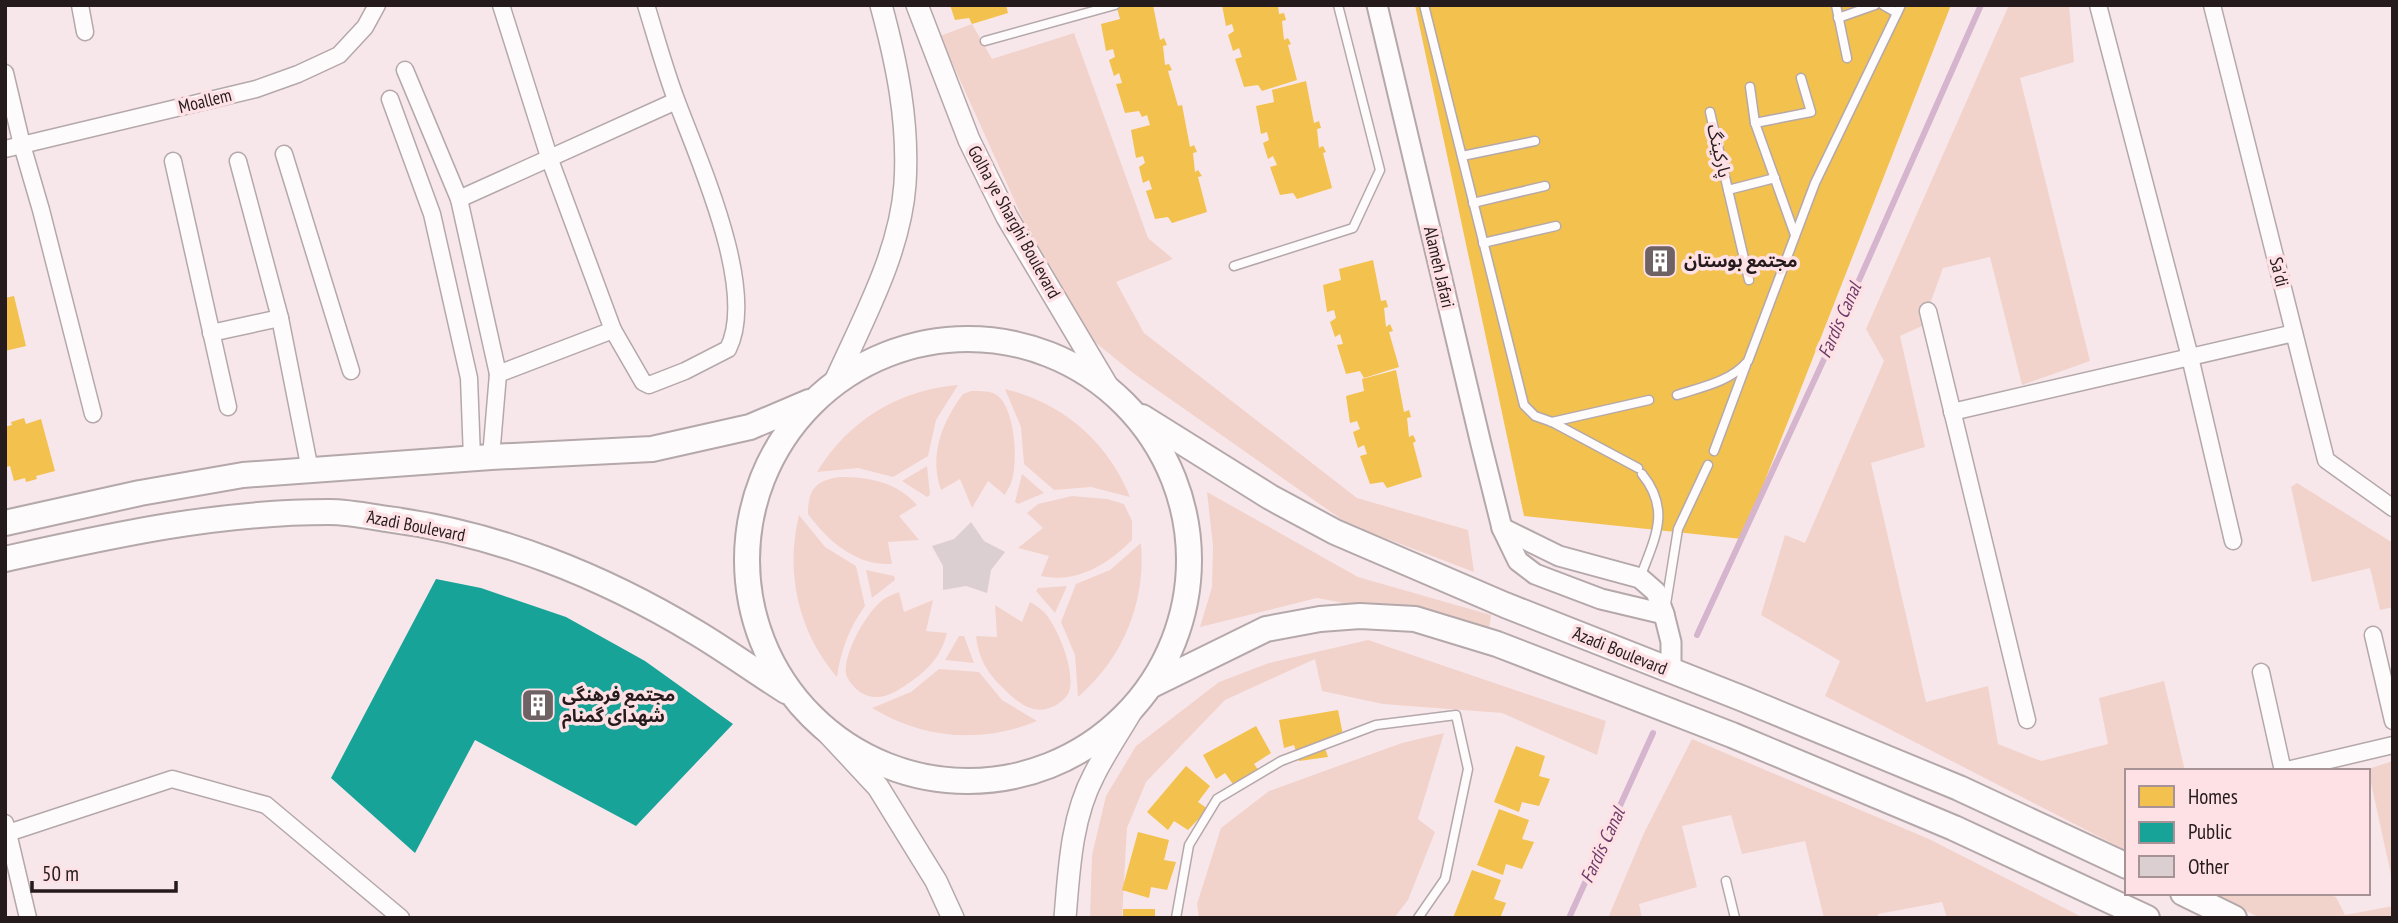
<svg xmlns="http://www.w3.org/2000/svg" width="2398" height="923" font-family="'PT Sans Narrow','Noto Sans Arabic',sans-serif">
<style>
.green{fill:#f1d3cb}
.homes{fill:#f2c14e}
.public{fill:#17a398}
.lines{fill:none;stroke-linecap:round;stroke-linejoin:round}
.stream{stroke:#d5b4cd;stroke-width:6}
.building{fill:#dbcfd2}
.service-casing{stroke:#b4a8aa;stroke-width:11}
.minor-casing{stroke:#b4a8aa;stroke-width:19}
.tertiary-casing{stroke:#b4a8aa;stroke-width:23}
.secondary-casing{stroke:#b4a8aa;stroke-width:24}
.primary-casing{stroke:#b4a8aa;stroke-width:28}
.service{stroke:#fefbfc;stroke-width:8}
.minor{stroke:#fefbfc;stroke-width:16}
.tertiary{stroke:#fefbfc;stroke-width:19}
.secondary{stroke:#fefbfc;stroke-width:21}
.primary{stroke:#fefbfc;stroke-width:24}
.labels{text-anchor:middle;stroke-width:7;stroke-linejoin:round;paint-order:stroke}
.street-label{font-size:18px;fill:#251b1d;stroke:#fee1e5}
.poi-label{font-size:18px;font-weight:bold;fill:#251b1d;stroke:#fee1e5;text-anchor:start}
.water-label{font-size:19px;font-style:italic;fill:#6f3c6a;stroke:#fee1e5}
</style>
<rect width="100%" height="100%" fill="#f8e7ea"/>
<g class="green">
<polygon points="2009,5 2069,5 2074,62 2020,78 2090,361 2022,385 1990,257 1943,268 1922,326 1900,336 1925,447 1871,463 1926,702 1988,686 1998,744 2041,761 2108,744 2099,698 2164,681 2185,771 2127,771 2127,851 1825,696 1840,661 1761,615 1785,535 1805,543 1884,361 1866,329"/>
<polygon points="972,24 992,59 1074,33 1148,238 1173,259 1116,282 1144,333 1357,498 1468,530 1474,572 1348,524 1133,373 1069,321 940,36"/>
<path d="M 958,385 L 936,420 L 928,456 L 893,477 L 858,468 L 817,472 C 848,421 898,390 958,385 Z"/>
<path d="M 1005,389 C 1063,403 1108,442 1130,497 L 1091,487 L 1054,490 L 1024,464 L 1021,427 Z"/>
<path d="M 971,391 C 979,391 991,390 998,396 C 1015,410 1018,460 1012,480 C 1011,485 1007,490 1005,495 L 988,481 L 972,508 L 960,479 L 941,490 C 929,455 942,422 963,394 Z"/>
<polygon points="927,466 930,495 927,497 902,481"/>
<polygon points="1022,474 1044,493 1018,504 1015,502"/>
<path d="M 840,477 C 869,477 897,482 917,505 L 899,516 L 919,540 L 888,542 L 892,564 C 856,566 828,541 808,514 C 808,488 817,480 840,477 Z"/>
<polygon points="2297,483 2393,543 2393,607 2380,610 2370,568 2312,582 2291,487"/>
<polygon points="1207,492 1358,577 1491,615 1489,630 1317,598 1200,627 1212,587 1213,546"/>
<path d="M 1072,496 L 1107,499 L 1124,504 L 1132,521 L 1132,540 C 1108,564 1077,584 1041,576 L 1049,556 L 1018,548 L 1043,528 L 1027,513 L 1038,504 Z"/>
<path d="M 799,515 L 825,547 L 856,566 L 865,606 C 849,628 841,650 837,677 C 798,632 785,572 799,515 Z"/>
<path d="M 1141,543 C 1146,603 1123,658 1078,697 L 1075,655 L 1061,622 L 1076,584 L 1110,570 Z"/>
<polygon points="866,570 894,576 895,580 872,598"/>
<polygon points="1067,586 1055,613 1036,591 1038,588"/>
<path d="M 899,592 L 904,612 L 933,600 L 926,631 L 947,633 C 942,654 930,668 913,680 C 894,694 875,706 855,688 C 852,684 847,679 846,674 C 843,653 867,611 884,599 C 888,596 894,594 899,592 Z"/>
<path d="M 1030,602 C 1035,605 1040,608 1044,612 C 1058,627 1076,672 1069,692 C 1067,697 1062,701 1058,704 C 1035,718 1019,704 1002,687 C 987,673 978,657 976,636 L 997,637 L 995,605 L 1022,622 Z"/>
<polygon points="959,636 964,636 974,663 945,660"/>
<polygon points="1368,640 1606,721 1597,755 1502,713 1383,704 1322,691 1315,659 1225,700 1146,782 1127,828 1122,918 1090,918 1092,855 1106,796 1136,746 1219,682 1269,663"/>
<path d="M 939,669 L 979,672 L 1002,700 L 1037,721 C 982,744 923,739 872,708 L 911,692 Z"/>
<polygon points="1444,733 1418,819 1435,832 1408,900 1394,918 1199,918 1197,904 1221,828 1269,791 1402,743"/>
<polygon points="1692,739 1929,839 2084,918 1947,918 1942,902 1878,914 1878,918 1824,918 1805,841 1742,854 1731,815 1682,826 1697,887 1639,904 1642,918 1608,918 1644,833"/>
<polygon points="2393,761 2393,884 2368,769"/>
<polygon points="2212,893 2323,893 2336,897 2345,915 2393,906 2393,918 2260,918"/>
</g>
<g class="homes">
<polygon points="950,5 1006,5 1008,13 972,24 969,18 955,20"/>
<polygon points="1126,5 1153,5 1160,40 1164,38 1167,45 1163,46 1165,65 1169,64 1172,70 1168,71 1178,106 1182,105 1190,147 1194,145 1197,152 1193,153 1195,172 1198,170 1202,176 1198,177 1207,212 1172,223 1168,217 1155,219 1146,191 1152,189 1149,180 1143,183 1139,167 1145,163 1143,156 1136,158 1131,130 1150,125 1147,115 1142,117 1139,111 1125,113 1116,84 1122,83 1119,73 1114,76 1109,60 1115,57 1113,49 1106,51 1101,24 1120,19 1117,8"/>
<polygon points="1222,5 1278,5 1279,14 1284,13 1286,20 1282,21 1284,40 1288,38 1291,44 1288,45 1297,80 1262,91 1258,85 1244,87 1235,59 1242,57 1239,48 1233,51 1228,35 1234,31 1232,24 1226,26"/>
<polygon points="1415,5 1951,5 1742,539 1524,516"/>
<polygon points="1306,81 1314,123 1319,121 1321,128 1317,129 1319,148 1323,146 1326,152 1323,153 1332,188 1297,199 1293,193 1280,195 1270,167 1277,165 1273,156 1268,159 1263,143 1269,140 1267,132 1261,134 1256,106 1274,102 1272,90"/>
<polygon points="1373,260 1381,301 1386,300 1388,307 1384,308 1386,327 1390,324 1393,331 1389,332 1399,367 1364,378 1360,371 1346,374 1337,345 1343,344 1340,334 1335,337 1330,322 1336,318 1334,310 1327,312 1323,285 1341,280 1339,269"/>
<polygon points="14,296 26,346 5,351 5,298"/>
<polygon points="1396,370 1404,412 1409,410 1411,417 1407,418 1409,437 1413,435 1416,441 1413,443 1422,477 1387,488 1383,482 1370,484 1360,456 1367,454 1364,445 1358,448 1353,432 1360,429 1357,421 1350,423 1346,396 1364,391 1362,379"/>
<polygon points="24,418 26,424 41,419 55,471 36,476 37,479 26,482 25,478 14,481 10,466 5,467 5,427 12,425 11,422"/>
<polygon points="1338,710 1344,740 1324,745 1328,757 1299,761 1294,745 1284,748 1279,720"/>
<polygon points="1256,726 1271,753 1254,764 1261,774 1235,787 1225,773 1216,779 1203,755"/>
<polygon points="1516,746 1545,756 1539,776 1550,779 1539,806 1522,802 1519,812 1494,802"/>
<polygon points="1186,766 1210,786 1198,802 1208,809 1188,830 1174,821 1168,830 1147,812"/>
<polygon points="1499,809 1529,820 1522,839 1534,842 1522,869 1506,864 1503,875 1477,865"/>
<polygon points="1138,832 1169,840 1164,860 1176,862 1167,890 1151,887 1149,898 1122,890"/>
<polygon points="1472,870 1501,880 1494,899 1506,903 1500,918 1453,918"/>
<rect x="1123" y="909" width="32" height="9"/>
</g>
<polygon class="public" points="436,579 481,588 566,617 645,661 733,724 636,826 475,740 415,853 331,778"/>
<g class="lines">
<g class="stream">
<polyline points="1697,635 1825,357 1981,5"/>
<polyline points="1569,918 1653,733"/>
</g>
</g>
<polygon class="building" points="971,522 984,541 1005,552 991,570 987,593 966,586 943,590 943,566 932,546 954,539"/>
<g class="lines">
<g class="service-casing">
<g id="service">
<polyline points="1424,5 1524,405 1535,416 1552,422 1638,468"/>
<polyline points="1836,5 1847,58"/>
<polyline points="1883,5 1897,13"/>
<polyline points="1838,18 1875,5"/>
<polyline points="985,41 1115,5"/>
<polyline points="1750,87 1755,123"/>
<polyline points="1710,112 1728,190"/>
<polyline points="1462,156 1535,141"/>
<polyline points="1473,203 1545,186"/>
<polyline points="1795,235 1755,123 1811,112 1801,78"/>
<polyline points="1483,243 1556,226"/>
<polyline points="1234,266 1353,228 1380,170 1338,5"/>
<polyline points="1749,280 1728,190 1775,178"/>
<path d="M 1677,395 C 1702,387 1730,382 1748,361 L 1815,183 L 1901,5"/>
<polyline points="1552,422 1649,400"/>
<polyline points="1714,451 1746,365"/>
<path d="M 1640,578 C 1654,539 1672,511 1642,474"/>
<polyline points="1666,604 1678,529 1708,465"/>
<polyline points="1726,881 1735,918"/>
<polyline points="1176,918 1189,845 1217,799 1281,761 1376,725 1456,715 1468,769 1445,879 1418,918"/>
</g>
</g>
<g class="minor-casing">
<g id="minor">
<polyline points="80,5 85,32"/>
<polyline points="2098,5 2190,357 2233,541"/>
<polyline points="2212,5 2326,460 2393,508"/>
<polyline points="405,70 459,199 498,374"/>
<polyline points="5,73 22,145 41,210 93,414"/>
<polyline points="390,99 432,214 469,378 472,458"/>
<polyline points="5,149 256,89 298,74 339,55 365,27 377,5"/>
<polyline points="284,154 351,371"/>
<polyline points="173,161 228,407"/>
<polyline points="238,161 280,318 310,470"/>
<polyline points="459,199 676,101"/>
<polyline points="1928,311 2027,720"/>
<path d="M 613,330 L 643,382 L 649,385 L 685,371 L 728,349 C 758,290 699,161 677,102 C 665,71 656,37 646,5"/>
<polyline points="211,333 280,318"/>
<polyline points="1952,412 2294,333"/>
<polyline points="491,457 498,374 613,330 550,160 501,5"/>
<polyline points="2373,635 2393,721"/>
<polyline points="2261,672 2283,771 2393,745"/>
<polyline points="5,823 8,833 172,779 266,805 401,918"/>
<polyline points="8,833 28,918"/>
</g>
</g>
<g class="tertiary-casing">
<g id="tertiary">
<polyline points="1377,5 1481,444 1502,528 1518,561 1535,574 1601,599 1664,614"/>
<polyline points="1502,528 1559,556 1640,578 1656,592 1664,614 1671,642 1671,672"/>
</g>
</g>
<g class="secondary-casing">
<g id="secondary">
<polyline points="917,5 969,140 1007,217 1111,392"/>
<path d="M 834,384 C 862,321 900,254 905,184 C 909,122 897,64 881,5"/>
<polyline points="824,729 878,787 936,881 953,918"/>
<path d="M 1065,918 C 1069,871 1071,818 1094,775 C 1106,751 1122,728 1135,705"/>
</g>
</g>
<g class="primary-casing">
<g id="primary">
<circle cx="968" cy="560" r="221"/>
<polyline points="1142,417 1270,497 1335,532 1505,605 1741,698 1959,788 2127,866"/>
<polyline points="5,523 140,493 243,475 491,457 652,449 750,427 809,402"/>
<path d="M 5,559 C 114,535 217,512 329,512 C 348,512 368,516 387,519 C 496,533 603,576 697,633 C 727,651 756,672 786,691"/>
<polyline points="1150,686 1266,629 1320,619 1360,616 1415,619 1497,644 1732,735 1954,828 2147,918"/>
<polyline points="2183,893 2234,918"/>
</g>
</g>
<use href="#service" class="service"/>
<use href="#minor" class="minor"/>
<use href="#tertiary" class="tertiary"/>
<use href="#secondary" class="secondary"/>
<use href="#primary" class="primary"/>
</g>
<defs>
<g id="building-square" transform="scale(1.75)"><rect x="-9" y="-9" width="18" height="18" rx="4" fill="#6f6265" stroke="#fee1e5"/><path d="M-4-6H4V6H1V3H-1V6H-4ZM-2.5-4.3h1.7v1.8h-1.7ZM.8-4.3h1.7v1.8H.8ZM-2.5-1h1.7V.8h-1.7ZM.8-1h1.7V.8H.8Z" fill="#fff"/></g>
</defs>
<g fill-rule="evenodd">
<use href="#building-square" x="1660" y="261"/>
<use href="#building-square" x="538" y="705"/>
</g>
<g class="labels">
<g class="street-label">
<text transform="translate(205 101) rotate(-14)" y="6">Moallem</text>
<text transform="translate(1719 151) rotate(77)" y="6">پارکینگ</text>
<text transform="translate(1014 222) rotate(61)" y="6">Golha ye Sharghi Boulevard</text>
<text transform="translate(1439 267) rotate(77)" y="6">Alameh Jafari</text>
<text transform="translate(2279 272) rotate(76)" y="6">Sa'di</text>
<text transform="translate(416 526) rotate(11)" y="6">َAzadi Boulevard</text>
<text transform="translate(1620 651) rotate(22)" y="6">َAzadi Boulevard</text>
</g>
<g class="poi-label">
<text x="1684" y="267">مجتمع بوستان</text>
<text x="562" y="701">مجتمع فرهنگی<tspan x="562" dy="21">شهدای گمنام</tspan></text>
</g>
<g class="water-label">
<text transform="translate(1839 320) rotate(-66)" y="7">Fardis Canal</text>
<text transform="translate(1602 845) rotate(-65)" y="7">Fardis Canal</text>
</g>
</g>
<rect width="2398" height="923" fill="none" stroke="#251b1d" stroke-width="14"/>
<rect x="2125" y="769" width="245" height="126" fill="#fee1e5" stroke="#a79295" stroke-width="2"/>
<rect x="2139" y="786" width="35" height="21" fill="#f2c14e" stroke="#a79295" stroke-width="2"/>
<text x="2188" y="804" font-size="21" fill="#251b1d">Homes</text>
<rect x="2139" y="822" width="35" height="21" fill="#17a398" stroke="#a79295" stroke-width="2"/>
<text x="2188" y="839" font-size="21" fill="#251b1d">Public</text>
<rect x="2139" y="856" width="35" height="21" fill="#dbcfd2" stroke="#a79295" stroke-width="2"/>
<text x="2188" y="874" font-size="21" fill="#251b1d">Other</text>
<path d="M32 881v10h144v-10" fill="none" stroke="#251b1d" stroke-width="3.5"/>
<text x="42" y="881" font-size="21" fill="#251b1d" stroke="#fee1e5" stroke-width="5" paint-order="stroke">50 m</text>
</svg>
